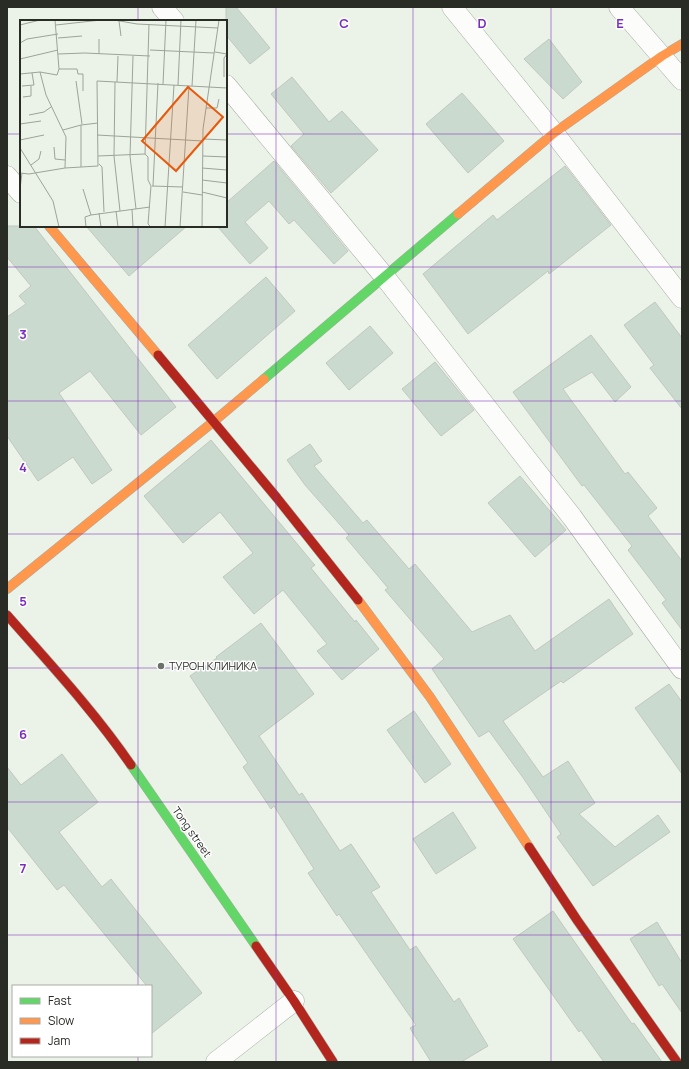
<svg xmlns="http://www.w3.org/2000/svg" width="689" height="1069" font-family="Manrope,sans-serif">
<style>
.building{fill:#cbdacf;stroke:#c0c8c0}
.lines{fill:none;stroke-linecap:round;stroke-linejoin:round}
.street-casing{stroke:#a7ada4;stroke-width:21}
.fast-casing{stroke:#a7ada4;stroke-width:10}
.slow-casing{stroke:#a7ada4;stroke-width:10}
.jam-casing{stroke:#a7ada4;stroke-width:10}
.street{stroke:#fcfdfb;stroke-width:20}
.fast{stroke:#63d668;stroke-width:9}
.slow{stroke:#ff974d;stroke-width:9}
.jam{stroke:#b3261e;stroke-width:9}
.grid{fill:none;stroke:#7b2cbf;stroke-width:1;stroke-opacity:0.55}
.poi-dot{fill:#6c7169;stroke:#fff;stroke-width:1.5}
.labels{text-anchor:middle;stroke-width:3;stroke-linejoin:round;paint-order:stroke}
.poi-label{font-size:11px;fill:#282c25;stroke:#fff;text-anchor:start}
.street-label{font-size:11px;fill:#282c25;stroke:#fff}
.inset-road{fill:none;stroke:#9da399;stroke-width:1}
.view{fill:#e8590c;fill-opacity:0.15;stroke:#e8590c;stroke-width:2}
.inset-edge{fill:none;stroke:#282c25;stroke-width:2}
.grid-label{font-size:13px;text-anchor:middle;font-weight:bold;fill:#7b2cbf;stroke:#fff;stroke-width:3;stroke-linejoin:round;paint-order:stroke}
</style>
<rect width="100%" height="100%" fill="#ebf2e7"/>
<g class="building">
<polygon points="226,7 236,7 270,48 250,64 226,35"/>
<polygon points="549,39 582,82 563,99 524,59"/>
<polygon points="292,77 329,122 342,111 378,150 331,193 291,146 304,134 271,94"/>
<polygon points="462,93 504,141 468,173 426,124"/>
<polygon points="274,161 348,251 334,264 294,220 289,224 269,201 245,222 268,248 250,264 217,226 226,226 226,203"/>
<polygon points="565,166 611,225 549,274 548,271 468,334 423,274 493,215 497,220"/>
<polygon points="7,226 34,226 176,407 141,435 90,371 59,393 112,470 92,484 73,457 38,481 7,436 7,317 26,304 19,296 31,286 7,257"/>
<polygon points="86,226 187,226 129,276"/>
<polygon points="266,277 295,311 217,379 188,345"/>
<polygon points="655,302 682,338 682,409 650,368 654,365 624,325"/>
<polygon points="370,326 393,353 349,390 326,363"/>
<polygon points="591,335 631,387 615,402 592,372 563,389 625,474 628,472 657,508 648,516 682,561 682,630 662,603 666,600 628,550 632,546 584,485 582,486 513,392"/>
<polygon points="435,362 474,410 441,436 402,389"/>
<polygon points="211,440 313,563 315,565 311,568 355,622 356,620 379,649 342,680 317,651 327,644 283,590 254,614 223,577 253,553 220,512 183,543 144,496"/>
<polygon points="310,444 322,461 314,466 363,523 367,520 409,569 415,564 472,632 510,615 535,651 609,599 633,634 563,683 561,681 503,721 543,777 568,761 595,803 579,814 615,847 658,815 670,832 593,886 557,837 561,834 524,779 489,731 479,737 432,669 444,659 385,590 388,588 346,538 349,535 305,485 287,460"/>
<polygon points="520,476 566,530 535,557 488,503"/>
<polygon points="261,623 314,694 259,736 299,795 302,793 340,851 351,844 380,887 371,892 410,950 416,946 454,1002 459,998 488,1046 461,1062 431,1062 410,1028 416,1025 339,914 337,916 308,873 314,869 274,806 271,809 243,767 248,763 190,676 217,658 216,657"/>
<polygon points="669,684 682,702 682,774 635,708"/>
<polygon points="414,711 451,764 425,783 387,730"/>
<polygon points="62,754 98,802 59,832 102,887 111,879 202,993 151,1034 151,986 147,986 64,885 57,890 7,827 7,767 21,785"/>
<polygon points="453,812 476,848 436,874 413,839"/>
<polygon points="553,911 632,1024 634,1023 662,1062 604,1062 581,1030 579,1032 513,939"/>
<polygon points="657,922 682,963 682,1013 662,984 659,986 630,939"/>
</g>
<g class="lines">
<g class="street-casing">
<g id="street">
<polyline points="162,7 174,21"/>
<polyline points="452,7 554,133 682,298"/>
<polyline points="619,7 682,80"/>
<polyline points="226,85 384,276 572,517 682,669"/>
<polyline points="7,176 21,193"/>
<polyline points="216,1062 294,1001"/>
</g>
</g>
<g class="fast-casing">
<g id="fast">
<polyline points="264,379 458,214"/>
<polyline points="131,765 256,946"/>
</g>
</g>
<g class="slow-casing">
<g id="slow">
<polyline points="458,214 554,133 662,56 682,44"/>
<polyline points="49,226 158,355"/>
<polyline points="7,589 213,422 264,379"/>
<polyline points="358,600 430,697 529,847"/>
</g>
</g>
<g class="jam-casing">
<g id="jam">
<polyline points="158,355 277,498 358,600"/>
<path d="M 7,615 C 50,664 94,711 131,765"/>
<polyline points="529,847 577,920 677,1062"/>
<polyline points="256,946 294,1001 333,1062"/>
</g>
</g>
<use href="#street" class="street"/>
<use href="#fast" class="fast"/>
<use href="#slow" class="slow"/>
<use href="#jam" class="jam"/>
</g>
<path class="grid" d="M 138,7 L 138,21M 276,7 L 276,1062M 413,7 L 413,1062M 551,7 L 551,1062M 7,134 L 21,134M 226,134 L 682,134M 138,226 L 138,986M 7,267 L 682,267M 7,401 L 682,401M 7,534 L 682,534M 7,668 L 682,668M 7,802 L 682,802M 7,935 L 682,935M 138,1056 L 138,1062"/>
<circle class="poi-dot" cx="161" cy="666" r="4"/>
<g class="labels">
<g class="poi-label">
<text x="169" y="670">ТУРОН КЛИНИКА</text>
</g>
<g class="street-label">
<text transform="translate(192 832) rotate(55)" y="4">Tong street</text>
</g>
</g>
<g transform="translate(20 20)">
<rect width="207" height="207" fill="#ebf2e7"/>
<path class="inset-road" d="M 35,0 L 39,49 L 57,49 L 58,54 L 63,54 L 63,71M 94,0 L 117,4 L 198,8M 99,1 L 101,16M 129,4 L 125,134 L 128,137 L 128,160 L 131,166 L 128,204 L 131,207M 0,5 L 20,0M 36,5 L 81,0M 38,18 L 62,16M 79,19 L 79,34M 0,23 L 7,19 L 38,14M 130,30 L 194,33M 195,32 L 207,34M 38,34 L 65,33 L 130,36M 113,36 L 110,136 L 116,189M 0,39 L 38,30M 20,52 L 26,75 L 46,117 L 45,148M 0,54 L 20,52 L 37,55 L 39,49M 204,57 L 204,38 L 207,34M 56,61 L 62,104M 97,62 L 98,36M 143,64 L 146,0M 158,65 L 161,0M 2,66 L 14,65 L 12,53M 172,66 L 176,0M 3,77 L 11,76 L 11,66M 186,88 L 197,88 L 199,79M 9,95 L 24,92 L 31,87M 0,104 L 21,101M 43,110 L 61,105M 77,115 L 183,121M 183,119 L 207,120M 0,120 L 24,115M 34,127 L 35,139 L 45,140M 0,128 L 33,181 L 39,207M 78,136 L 125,134M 94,136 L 95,62M 94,136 L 100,191M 183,136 L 207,137M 79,144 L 82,147 L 84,192M 11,145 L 19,139 L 21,131M 61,147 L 61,105 L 78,103M 182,148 L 207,150M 0,153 L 9,154 L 45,148 L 78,146 L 77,61 L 207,68M 182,160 L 207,163M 132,166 L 163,167M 133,166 L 138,63M 0,169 L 2,153M 63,169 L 71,195M 163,172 L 182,175M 182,172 L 207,178M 112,189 L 113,207M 96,191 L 98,207M 79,193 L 81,207M 66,207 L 65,197 L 71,195 L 130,187M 145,207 L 154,65M 160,207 L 169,66M 182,207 L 183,109 L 199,0"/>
<path class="view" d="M 168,67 L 203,97 L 156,151 L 122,121 Z"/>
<rect width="207" height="207" class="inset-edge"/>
</g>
<g class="grid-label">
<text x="344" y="28">C</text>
<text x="482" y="28">D</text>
<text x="620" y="28">E</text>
<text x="23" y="339">3</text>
<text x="23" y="472">4</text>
<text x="23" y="606">5</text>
<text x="23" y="739">6</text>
<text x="23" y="873">7</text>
</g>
<rect width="689" height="1069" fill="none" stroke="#282c25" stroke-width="16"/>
<rect x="12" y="985" width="140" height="72" fill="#ffffff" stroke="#a9aba8"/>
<rect x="20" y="998" width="20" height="6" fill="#63d668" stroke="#a9aba8"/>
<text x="48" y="1005" font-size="12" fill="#282c25">Fast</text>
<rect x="20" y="1018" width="20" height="6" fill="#ff974d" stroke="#a9aba8"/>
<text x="48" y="1025" font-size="12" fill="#282c25">Slow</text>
<rect x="20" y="1038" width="20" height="6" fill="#b3261e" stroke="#a9aba8"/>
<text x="48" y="1045" font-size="12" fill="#282c25">Jam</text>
</svg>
